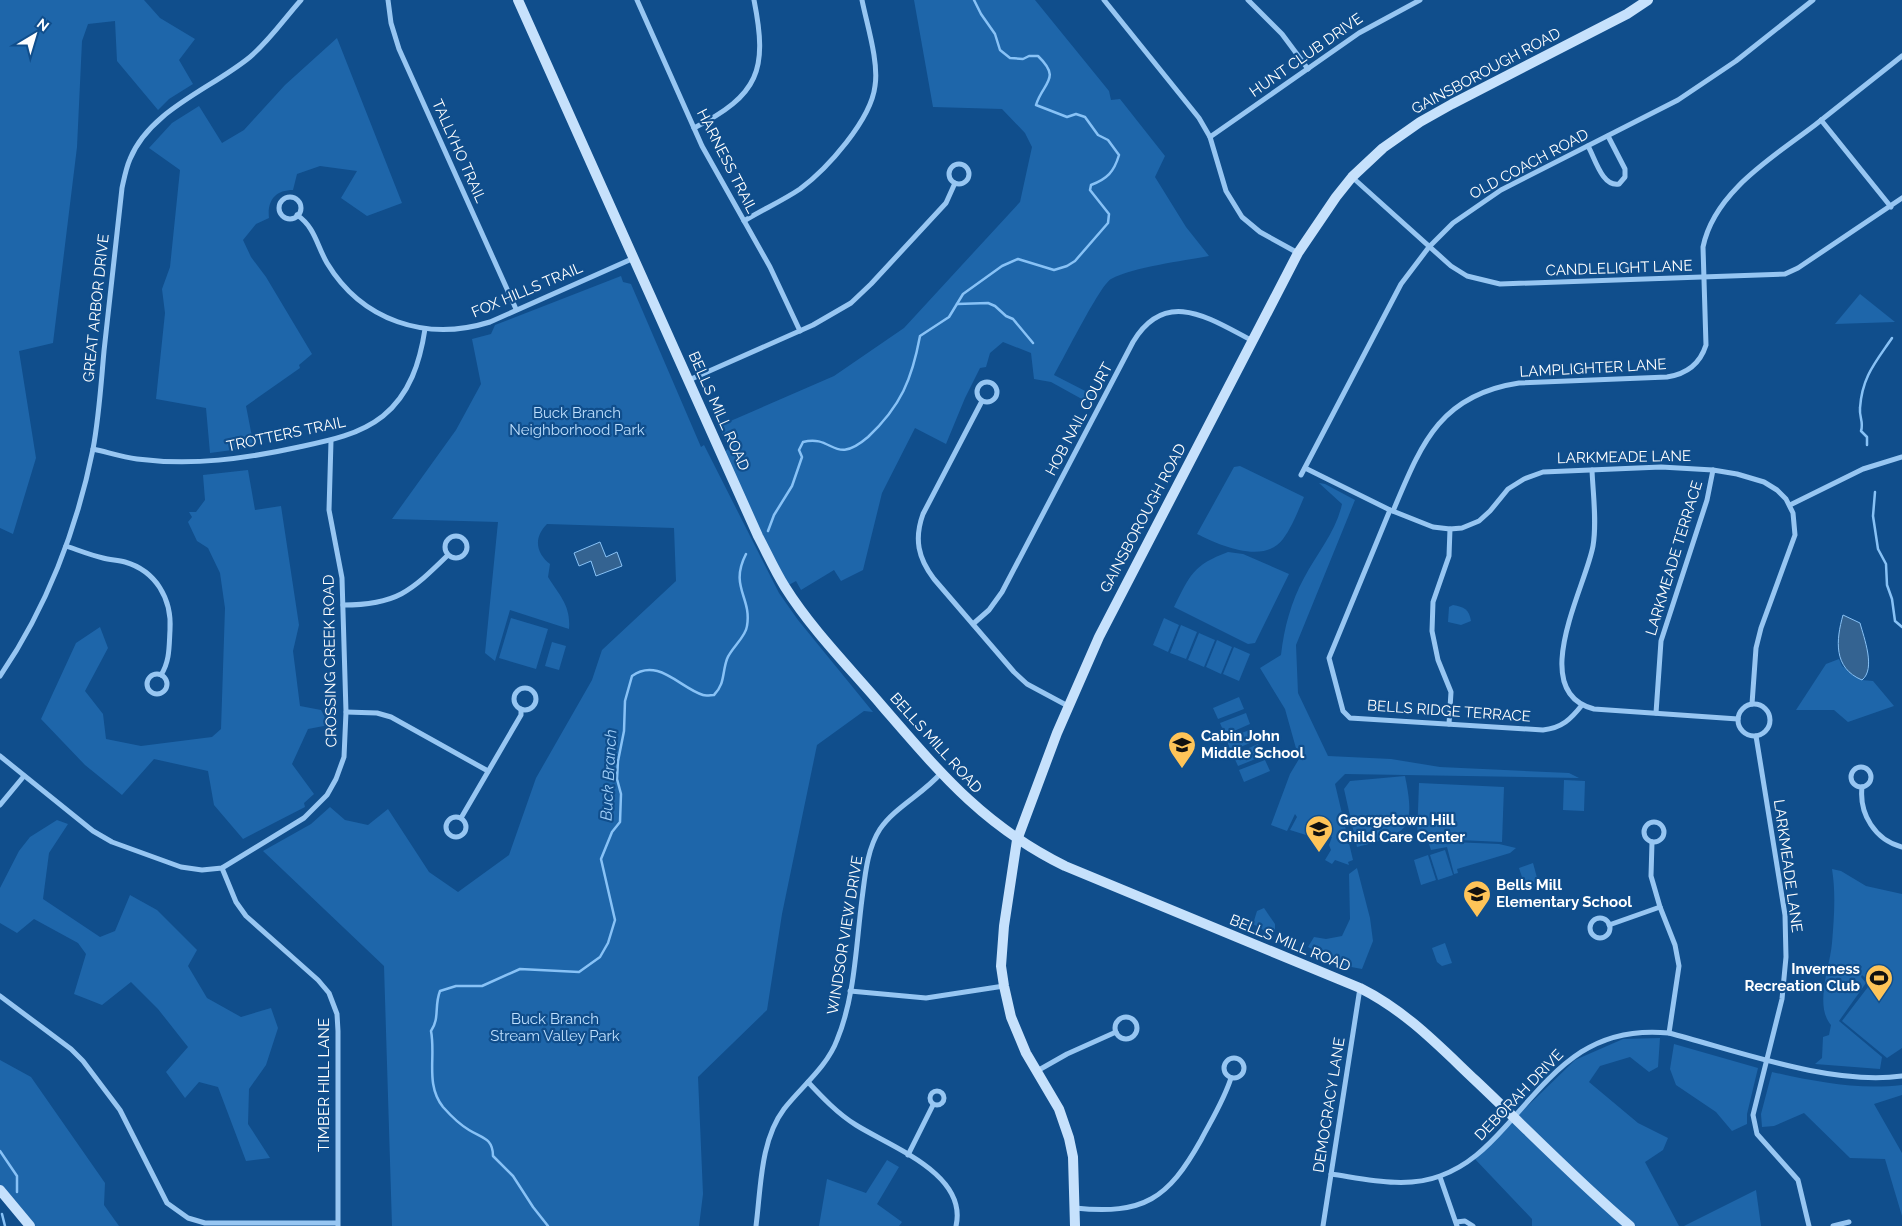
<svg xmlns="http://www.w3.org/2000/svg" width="1902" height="1226" font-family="Raleway,sans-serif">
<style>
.green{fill:#1e66aa}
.water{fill:#346391;stroke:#88c2f6}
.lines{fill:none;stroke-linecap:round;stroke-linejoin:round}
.stream{stroke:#88c2f6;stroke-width:2.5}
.street{stroke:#97c6f2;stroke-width:5}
.secondary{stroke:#c6e1fc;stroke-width:10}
.labels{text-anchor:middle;stroke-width:4.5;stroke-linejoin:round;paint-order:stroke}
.street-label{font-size:15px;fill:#fff;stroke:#104e8c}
.park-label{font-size:15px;fill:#bedffd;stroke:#104e8c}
.poi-label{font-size:15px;font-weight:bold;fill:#fff;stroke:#104e8c;text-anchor:start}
.water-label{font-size:16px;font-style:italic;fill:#a2d0fa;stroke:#104e8c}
</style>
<rect width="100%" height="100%" fill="#104e8c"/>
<g class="green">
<polygon points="0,0 144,0 160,18 195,39 179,60 193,84 169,99 158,110 117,61 115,21 88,24 82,41 77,147 53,343 19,351 36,458 13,534 0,528"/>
<path d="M 914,0 L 1035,0 L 1109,91 L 1111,100 L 1120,99 L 1165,156 L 1155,177 L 1186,227 L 1209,256 C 1182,261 1134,267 1111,279 C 1100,285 1063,360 1054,375 L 1093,395 L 1089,403 L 1051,382 L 1034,379 L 1031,353 L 1003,342 L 990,353 L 986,367 L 980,368 L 965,398 L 946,444 L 915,428 L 882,493 L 863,570 L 841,581 L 834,570 L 801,590 L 796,581 L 785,587 L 722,454 L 729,448 L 719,426 L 834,376 L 904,328 L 1020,202 L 1032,147 L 1025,133 L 1002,109 L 933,107 Z"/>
<path d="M 337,38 L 402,203 L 367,216 L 341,198 L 357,171 L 320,166 L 297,174 L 293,190 C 275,190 267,201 269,218 L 256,224 L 243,240 L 251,257 L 266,277 L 312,354 L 299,365 L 300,368 L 246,406 L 254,447 L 210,453 L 206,408 L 156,399 L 165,313 L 162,289 L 170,267 L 180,170 L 149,148 L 172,123 L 199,106 L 222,143 L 244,130 L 285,85 Z"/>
<path d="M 621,276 L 623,282 L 631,284 L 701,447 L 704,445 L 779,593 L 798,620 L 873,712 L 864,711 L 817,745 L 782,914 L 767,1010 L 698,1077 L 703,1194 L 699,1226 L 392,1226 L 384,966 L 263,851 L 311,824 L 330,807 L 345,820 L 368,825 L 388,809 L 429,872 L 458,892 L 509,855 L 536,778 L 592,680 L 602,650 L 676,581 L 674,528 L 547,524 C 534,537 535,552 550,564 L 548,577 C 560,596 571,606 569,629 L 510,610 L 495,661 L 485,653 L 498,522 L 392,519 L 456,430 L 481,384 L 472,339 L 491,334 L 495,325 Z"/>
<polygon points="1860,294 1895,322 1835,324"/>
<path d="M 1240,466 L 1304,497 C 1298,511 1292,527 1283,539 C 1264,565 1219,545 1197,534 L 1234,467 Z"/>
<polygon points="248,470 255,510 281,506 299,625 293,651 300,706 321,710 329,725 308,729 292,764 314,794 304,803 305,807 243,839 214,805 208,771 154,759 122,795 85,765 41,719 76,643 100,627 108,648 85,691 103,714 106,739 141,746 212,737 221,729 225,608 220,573 208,548 197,541 188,522 192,517 189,512 196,512 205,500 203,475"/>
<path d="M 1319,483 L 1325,484 L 1355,500 L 1296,645 L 1298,693 L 1328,756 L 1391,759 L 1440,767 L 1569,773 L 1579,778 L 1345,774 L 1335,784 L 1353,860 L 1348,862 L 1349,865 L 1335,860 L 1332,864 L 1325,860 L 1331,850 L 1329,845 L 1332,837 L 1319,833 L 1317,839 L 1307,833 L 1306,835 L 1290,830 L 1297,817 L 1295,814 L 1287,831 L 1271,825 L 1290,774 L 1299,759 L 1285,709 L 1260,668 L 1281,655 C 1284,628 1291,602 1304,578 C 1317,553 1336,532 1342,504 Z"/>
<path d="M 1228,552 L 1243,554 L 1289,574 L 1255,643 L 1248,644 L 1174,607 C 1190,575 1193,565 1228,552 Z"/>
<path d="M 1453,605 C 1464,607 1469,609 1471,621 L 1461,625 L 1448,622 L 1449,607 Z"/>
<polygon points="511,618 548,629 536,669 499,658"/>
<polygon points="1164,618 1179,625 1168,652 1153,645"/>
<polygon points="1181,625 1197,632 1186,659 1170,653"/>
<polygon points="1199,633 1215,640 1204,667 1188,660"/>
<polygon points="1217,640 1232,647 1221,674 1206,667"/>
<polygon points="552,642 566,646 559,670 545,666"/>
<polygon points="1234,647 1250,654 1239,681 1223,674"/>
<polygon points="1839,659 1842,666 1862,680 1873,681 1894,706 1848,722 1834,710 1796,710 1826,664"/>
<polygon points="1239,697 1244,709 1218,719 1213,708"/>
<polygon points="1246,713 1250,724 1225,735 1220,723"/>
<polygon points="1252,729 1257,740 1231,751 1226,739"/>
<polygon points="1258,744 1263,756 1238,766 1233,755"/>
<polygon points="1265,760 1270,771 1244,782 1239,770"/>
<path d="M 1405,776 C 1416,830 1408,834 1357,847 L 1344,789 L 1350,781 Z"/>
<polygon points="1564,780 1585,781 1584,811 1563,810"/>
<polygon points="1419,783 1504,787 1502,842 1417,838"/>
<polygon points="57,820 68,824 49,853 43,899 100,937 115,931 130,895 157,910 197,950 188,966 207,998 241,1017 271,1008 278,1028 266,1065 249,1089 248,1124 270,1158 246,1161 218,1087 199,1082 185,1098 166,1072 188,1047 158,1009 131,982 102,1005 74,994 86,954 78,943 34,919 17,933 0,923 0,888 19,851 30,837"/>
<polygon points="1428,841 1499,844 1516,848 1510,853 1457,869 1458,873 1454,874 1447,847 1431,850"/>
<polygon points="1445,850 1453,875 1438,880 1430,855"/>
<polygon points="1428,855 1436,880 1421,885 1414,860"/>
<polygon points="1533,863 1539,885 1526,889 1519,868"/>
<polygon points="1357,868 1370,918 1373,941 1362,969 1346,966 1308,947 1314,937 1326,939 1342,936 1350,919 1349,874"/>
<path d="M 1832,869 L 1841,871 L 1866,886 L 1902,894 L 1902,1048 L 1887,1058 L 1842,1021 L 1871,983 L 1862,975 L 1861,977 L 1866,983 L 1839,1021 L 1882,1057 L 1880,1069 L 1815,1064 L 1822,1058 L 1823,1037 L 1829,1035 L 1831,1025 C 1814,1005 1830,967 1832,943 C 1834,919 1836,893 1832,869 Z"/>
<polygon points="1264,908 1275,924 1275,932 1265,931 1253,924 1257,911"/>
<polygon points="1445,943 1452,963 1442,966 1437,962 1432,948"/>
<polygon points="1660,1038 1658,1067 1649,1072 1630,1057 1600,1066 1589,1082 1638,1123 1668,1138 1663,1150 1645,1162 1679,1226 1532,1226 1532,1219 1474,1158 1575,1060 1623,1039"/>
<polygon points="1674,1044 1758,1068 1747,1114 1747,1124 1732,1131 1716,1112 1676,1085 1670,1069"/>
<polygon points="0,1060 31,1077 105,1183 104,1205 119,1226 30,1226 0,1190"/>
<path d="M 1772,1072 C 1816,1082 1858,1090 1902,1085 L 1902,1095 L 1874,1104 L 1902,1153 L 1902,1216 L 1885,1159 L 1850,1158 L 1804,1113 L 1774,1126 L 1762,1127 L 1761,1114 Z"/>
<polygon points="887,1160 899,1167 877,1204 902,1222 899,1226 819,1226 827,1179 866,1193"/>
<polygon points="1756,1190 1761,1226 1684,1226"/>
</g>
<g class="water">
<polygon points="600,542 606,557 617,552 622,566 596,576 591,561 579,566 574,553"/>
<path d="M 1843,615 L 1860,623 C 1864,638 1876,669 1862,680 C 1833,668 1836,640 1843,615 Z"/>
</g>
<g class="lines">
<g class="stream">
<polyline points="957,304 988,303 995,306 1006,316 1013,319 1033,343"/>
<path d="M 1867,445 L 1867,437 L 1861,431 C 1864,422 1859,417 1860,408 C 1862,377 1875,363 1892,338"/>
<polyline points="1875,492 1873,516 1878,549 1886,564 1887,585 1892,599 1895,621 1902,627"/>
<path d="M 768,531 L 774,515 L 792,486 L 802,457 L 799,450 L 803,442 C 834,434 833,467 868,437 C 901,406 912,379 920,336 L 949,317 L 963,294 L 1002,266 L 1018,259 L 1054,270 L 1067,266 L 1075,261 L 1108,223 L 1109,214 L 1090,190 L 1091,185 C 1107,179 1114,172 1119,155 L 1108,140 L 1098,135 L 1085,117 L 1076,114 L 1067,117 L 1036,105 C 1043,82 1062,79 1038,56 L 1029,56 L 1023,59 L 1010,58 L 1000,50 L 995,34 L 981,14 L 974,0"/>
<polyline points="0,1151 17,1176 17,1192"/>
<polyline points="2,1214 5,1226"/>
<path d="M 548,1226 L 533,1207 L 513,1176 L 493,1156 C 493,1138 482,1138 469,1130 C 459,1124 451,1116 443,1107 C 425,1084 436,1057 431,1031 C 440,1018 434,1006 440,991 L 456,986 L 482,986 L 520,969 L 579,972 L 600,957 L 608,943 L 615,920 L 601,859 L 612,832 L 620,822 L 621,794 L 617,779 L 618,761 L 624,731 L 625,701 L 632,676 C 658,657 680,688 703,695 C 706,696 711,695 714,695 C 725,684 722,673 727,659 C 731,648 746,637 747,626 C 752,597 729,587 746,554"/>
</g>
<g class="street">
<polyline points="388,0 391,23 399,49 516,309"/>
<polyline points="637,0 702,146 770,267 800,331"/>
<polyline points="1104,0 1199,118 1210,137 1226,191 1242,217 1260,232 1298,253"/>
<polyline points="1248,0 1282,34 1308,69"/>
<polyline points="1821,120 1891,207"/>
<path d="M 694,128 C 759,95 768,70 754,0"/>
<polyline points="1210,137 1359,33 1420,0"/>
<path d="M 1588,146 C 1595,158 1602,187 1619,184 L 1625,177 L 1625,169 L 1608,136"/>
<circle cx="959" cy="174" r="10"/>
<polyline points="1352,177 1451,266 1467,276 1500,284 1785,274 1798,268 1902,198"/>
<circle cx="290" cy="208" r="11"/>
<path d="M 297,215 C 315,227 317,246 327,263 C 362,321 426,342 490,322 L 634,258"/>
<path d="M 744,221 C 762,210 782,201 800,189 C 827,169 871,120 875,86 C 879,62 867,25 862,0"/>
<polyline points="689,380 813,325 851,303 871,284 946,203 955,183"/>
<circle cx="987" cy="392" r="10"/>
<path d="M 982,401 L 923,514 C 914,539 918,558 934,579 L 1014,672 L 1027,684 L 1068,706"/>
<path d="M 93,449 C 107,452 122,457 137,459 C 192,466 245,459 299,447 C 328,441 359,435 383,416 C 410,394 420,362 425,329"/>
<polyline points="1305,468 1390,510 1433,527 1450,529 1462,528 1479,521 1490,511 1508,489 1524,479 1543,472 1661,467 1713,470 1737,474 1764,482 1777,490 1786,499 1793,513 1795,535 1761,628 1756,648 1752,704"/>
<path d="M 1592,470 C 1593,494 1597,522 1593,546 C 1586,586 1526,692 1594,709 L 1738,719"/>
<polyline points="1301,475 1401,284 1429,247 1453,223 1501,190 1678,100 1736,61 1813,0"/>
<polyline points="1790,505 1863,469 1902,457"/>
<path d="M 1390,510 L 1329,658 L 1343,711 L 1350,718 L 1543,730 C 1562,728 1571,719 1582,705"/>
<path d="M 1393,511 C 1421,445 1439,395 1519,383 L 1667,377 C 1687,374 1700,364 1706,345 L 1703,247 C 1714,192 1773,157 1815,125 C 1844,102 1873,79 1902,56"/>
<circle cx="456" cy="547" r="11"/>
<path d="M 66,546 C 78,550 90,555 103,558 C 110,560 118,560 125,562 C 156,571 172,599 170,630 C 169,646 170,661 161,675"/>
<path d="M 343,605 C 397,605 411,591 448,555"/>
<path d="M 973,624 L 989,610 L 1002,592 L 1133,342 C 1166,287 1210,319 1253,341"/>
<circle cx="157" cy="684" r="10"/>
<path d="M 0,676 C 46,609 77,529 93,449 C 99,417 101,384 104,351 C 110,297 116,243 122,188 C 124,179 126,168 130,159 C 150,110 211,89 250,57 C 270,40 284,19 301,0"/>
<circle cx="525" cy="699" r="11"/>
<circle cx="1754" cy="720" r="16"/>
<polyline points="346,712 377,713 391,717 488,771"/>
<polyline points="1656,713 1661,641 1707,500 1713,470"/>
<polyline points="1449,724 1451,692 1438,660 1432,631 1433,602 1449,556 1450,529"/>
<polyline points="1756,736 1785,915 1786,957 1782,999 1753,1115 1757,1134 1798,1180 1809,1226"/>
<polyline points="0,756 93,831 112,842 181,867 202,870 222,868 304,818 327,795 336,779 344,757 346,712 342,578 329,510 331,441"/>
<circle cx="1861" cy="777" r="10"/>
<path d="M 1862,787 C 1859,814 1875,840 1902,847"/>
<polyline points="0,805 24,776"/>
<circle cx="456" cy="827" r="10"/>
<polyline points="461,818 521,715 521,709"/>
<circle cx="1654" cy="832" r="10"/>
<polyline points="1652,842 1651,876 1660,907 1675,945 1679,966 1669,1033"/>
<polyline points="222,868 236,902 246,916 318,980 329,993 337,1014 338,1031 338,1226"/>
<circle cx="1600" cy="928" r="10"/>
<polyline points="1609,925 1660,907"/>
<polyline points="850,991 926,998 1004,986"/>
<polyline points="0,996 71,1049 83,1061 120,1110 167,1203 188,1218 205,1223 337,1223"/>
<circle cx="1126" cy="1028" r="11"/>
<circle cx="1234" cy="1068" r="10"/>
<polyline points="1037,1071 1067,1054 1116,1032"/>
<path d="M 808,1082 C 822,1097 838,1114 856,1125 C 891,1147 968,1174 956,1226"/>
<circle cx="937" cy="1098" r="7"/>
<polyline points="908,1155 933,1105"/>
<path d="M 1331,1174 C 1366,1179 1406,1189 1440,1176 C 1468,1166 1487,1147 1506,1126 C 1555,1071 1588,1025 1669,1033 C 1738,1051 1832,1086 1902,1076"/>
<polyline points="1440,1177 1457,1226"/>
<path d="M 1075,1208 C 1144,1215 1168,1199 1201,1140 C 1212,1119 1224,1100 1231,1078"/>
<polyline points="1456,1222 1465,1221 1473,1226"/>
<path d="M 756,1226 C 761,1188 760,1141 784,1109 C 801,1087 827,1067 837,1040 C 855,997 856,945 862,899 C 865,876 867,849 880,829 C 895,807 923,794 941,773"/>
<polyline points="1323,1226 1360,988"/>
<polyline points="1833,1226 1849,1222"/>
</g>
<g class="secondary">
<path d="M 518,0 L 758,536 C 767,553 775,571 785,587 C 812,630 850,668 883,707 C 941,774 984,826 1065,866 L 1360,988 C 1406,1011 1439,1046 1475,1080 C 1527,1129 1576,1180 1630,1226"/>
<polyline points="0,1190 30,1226"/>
<polyline points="1075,1226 1073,1157 1069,1138 1059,1109 1026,1053 1011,1017 1004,986 1001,966 1004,926 1017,840 1057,733 1099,637 1298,253 1336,197 1352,177 1383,148 1420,122 1452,104 1627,14 1648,0"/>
</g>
</g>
<defs>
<g id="school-pin" transform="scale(1.4375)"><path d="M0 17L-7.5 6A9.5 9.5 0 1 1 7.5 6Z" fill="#ffc458" stroke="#104e8c"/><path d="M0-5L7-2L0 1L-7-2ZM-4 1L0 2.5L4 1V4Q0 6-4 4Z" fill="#111"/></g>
<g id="stadium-pin" transform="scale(1.4375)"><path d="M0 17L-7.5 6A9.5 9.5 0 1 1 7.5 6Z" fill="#ffc458" stroke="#104e8c"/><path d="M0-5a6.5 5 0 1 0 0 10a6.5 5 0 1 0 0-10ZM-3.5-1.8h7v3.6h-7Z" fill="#111"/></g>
</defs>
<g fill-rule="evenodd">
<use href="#school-pin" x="1182" y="745"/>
<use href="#school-pin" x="1319" y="829"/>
<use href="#school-pin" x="1477" y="894"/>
<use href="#stadium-pin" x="1879" y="978"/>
</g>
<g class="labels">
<g class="street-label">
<text transform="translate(1306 55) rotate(-35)" y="5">HUNT CLUB DRIVE</text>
<text transform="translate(1486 71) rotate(-28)" y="5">GAINSBOROUGH ROAD</text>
<text transform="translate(459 151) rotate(66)" y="5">TALLYHO TRAIL</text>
<text transform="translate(727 161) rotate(63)" y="5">HARNESS TRAIL</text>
<text transform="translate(1529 164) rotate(-28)" y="5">OLD COACH ROAD</text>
<text transform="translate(1619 268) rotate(-2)" y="5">CANDLELIGHT LANE</text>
<text transform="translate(527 290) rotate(-23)" y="5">FOX HILLS TRAIL</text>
<text transform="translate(96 308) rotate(-84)" y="5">GREAT ARBOR DRIVE</text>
<text transform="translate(1593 368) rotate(-3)" y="5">LAMPLIGHTER LANE</text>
<text transform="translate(719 411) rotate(66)" y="5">BELLS MILL ROAD</text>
<text transform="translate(1079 419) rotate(-62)" y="5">HOB NAIL COURT</text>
<text transform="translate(286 434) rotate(-12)" y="5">TROTTERS TRAIL</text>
<text transform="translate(1624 457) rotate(-1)" y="5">LARKMEADE LANE</text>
<text transform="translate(1143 518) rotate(-62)" y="5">GAINSBOROUGH ROAD</text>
<text transform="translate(1674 558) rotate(-73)" y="5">LARKMEADE TERRACE</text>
<text transform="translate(330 661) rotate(-91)" y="5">CROSSING CREEK ROAD</text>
<text transform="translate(1449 711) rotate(4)" y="5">BELLS RIDGE TERRACE</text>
<text transform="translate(936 743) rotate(48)" y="5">BELLS MILL ROAD</text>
<text transform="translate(1788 866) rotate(82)" y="5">LARKMEADE LANE</text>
<text transform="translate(845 935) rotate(-81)" y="5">WINDSOR VIEW DRIVE</text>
<text transform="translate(1290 943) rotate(22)" y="5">BELLS MILL ROAD</text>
<text transform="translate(324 1085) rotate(-90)" y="5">TIMBER HILL LANE</text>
<text transform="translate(1519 1095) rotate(-46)" y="5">DEBORAH DRIVE</text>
<text transform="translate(1329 1105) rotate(-81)" y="5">DEMOCRACY LANE</text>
</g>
<g class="park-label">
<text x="577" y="418">Buck Branch<tspan x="577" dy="17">Neighborhood Park</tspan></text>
<text x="555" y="1024">Buck Branch<tspan x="555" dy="17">Stream Valley Park</tspan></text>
</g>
<g class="poi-label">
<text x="1201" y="741">Cabin John<tspan x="1201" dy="17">Middle School</tspan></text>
<text x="1338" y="825">Georgetown Hill<tspan x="1338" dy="17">Child Care Center</tspan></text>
<text x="1496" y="890">Bells Mill<tspan x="1496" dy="17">Elementary School</tspan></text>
<text x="1860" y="974" text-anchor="end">Inverness<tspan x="1860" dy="17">Recreation Club</tspan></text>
</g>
<g class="water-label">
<text transform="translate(608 775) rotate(-87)" y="6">Buck Branch</text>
</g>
</g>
<g transform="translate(35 35) rotate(38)" stroke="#104e8c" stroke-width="4" paint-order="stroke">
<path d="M0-4L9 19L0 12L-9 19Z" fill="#ffffff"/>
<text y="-8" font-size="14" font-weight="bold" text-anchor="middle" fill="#ffffff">N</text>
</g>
</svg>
